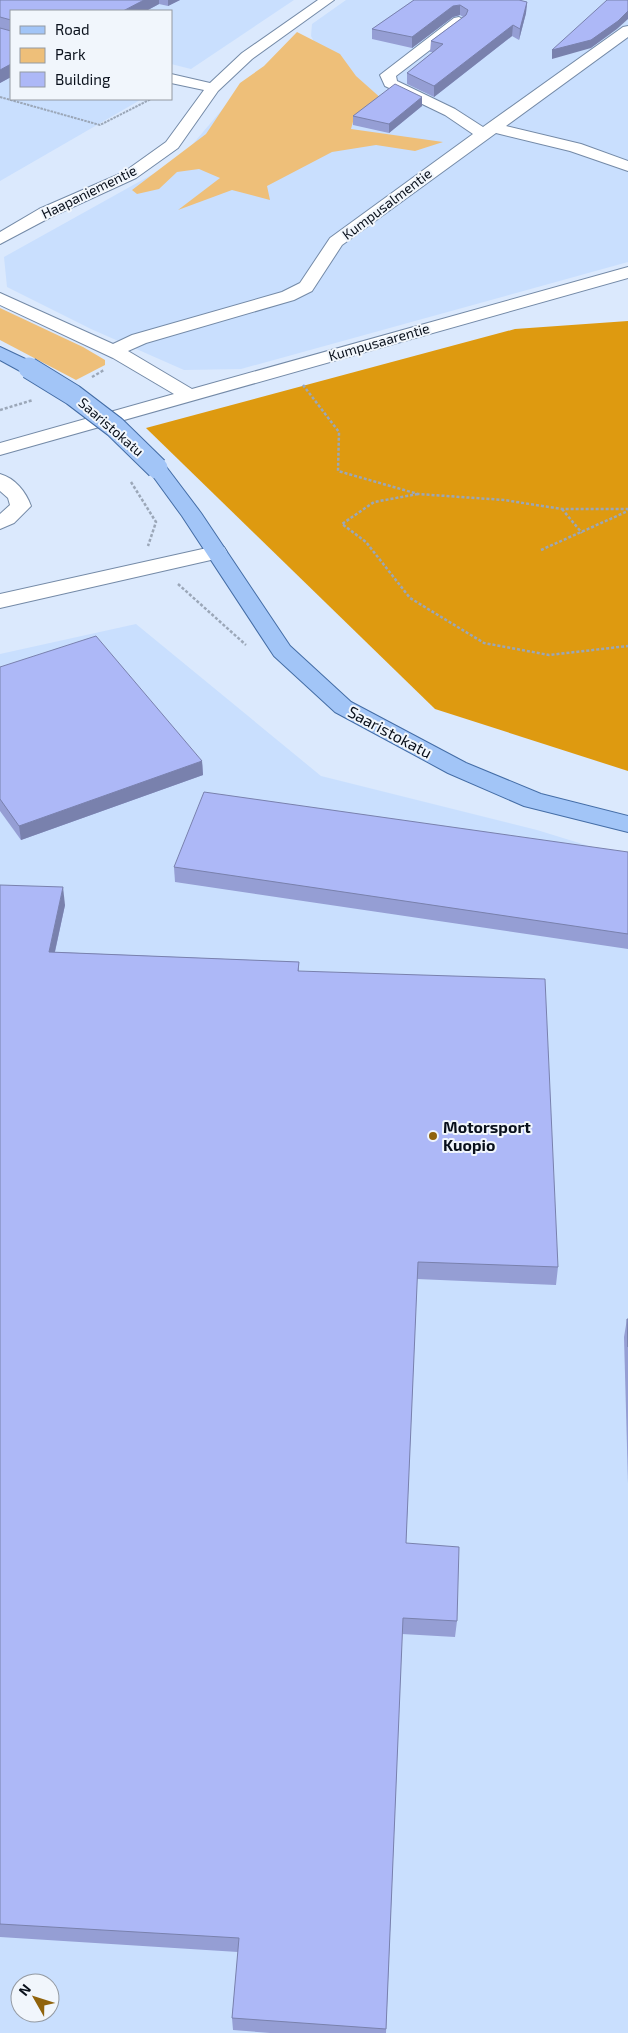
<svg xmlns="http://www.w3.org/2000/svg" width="628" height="2033" font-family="'Exo 2',sans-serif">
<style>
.built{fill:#c9dffe;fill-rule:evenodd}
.green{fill:#eebf79}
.forest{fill:#de9a10}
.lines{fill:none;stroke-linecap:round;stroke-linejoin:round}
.minor-casing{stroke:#748aa7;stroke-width:2}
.major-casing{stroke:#446da6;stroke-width:2}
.path-far1{stroke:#9ba7b8;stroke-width:2;stroke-dasharray:2.5 1;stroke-linecap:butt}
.path{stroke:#9ba7b8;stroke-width:2.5;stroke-dasharray:3 2;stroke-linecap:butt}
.minor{fill:#fff;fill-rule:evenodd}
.major{fill:#a2c5f7;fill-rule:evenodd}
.major-bridge-casing{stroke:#446da6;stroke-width:23;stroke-linecap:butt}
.major-bridge{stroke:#a2c5f7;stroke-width:21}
.wall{fill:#959ed4}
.shaded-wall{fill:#7981ad}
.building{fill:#adb8f7;stroke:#7981ad}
.poi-dot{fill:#90630c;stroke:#f1f6fc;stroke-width:2}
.labels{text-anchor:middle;stroke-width:4;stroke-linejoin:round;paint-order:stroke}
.far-street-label{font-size:14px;fill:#09101b;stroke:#f1f6fc}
.street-label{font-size:16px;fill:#09101b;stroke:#f1f6fc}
.poi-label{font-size:16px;font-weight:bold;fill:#09101b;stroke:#f1f6fc;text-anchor:start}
</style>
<rect width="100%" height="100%" fill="#dbe9fd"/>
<g class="built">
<polygon points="0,0 294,0 191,69 171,64 171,11 11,11"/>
<polygon points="346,0 628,0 628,262 241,369 184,370 91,329 7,287 4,257 180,159 238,91 320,53 311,36 312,24"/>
<polygon points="0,39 11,42 11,99 142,99 0,181"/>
<path d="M 136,624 L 321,776 L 537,830 L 628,858 L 628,2033 L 0,2033 L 0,654 ZM 20,1983 L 50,1983 L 50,2013 L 20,2013 Z"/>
</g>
<g class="green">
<polygon points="297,32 340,54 356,76 383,100 354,118 351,129 443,142 415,151 376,145 332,152 267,186 270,200 232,190 178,210 220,178 199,169 177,172 159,189 137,194 132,190 206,134 240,83 264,66"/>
<polygon points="0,308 83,347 105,360 105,365 76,380 0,340"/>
</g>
<polygon class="forest" points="628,321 628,771 435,709 146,428 515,329"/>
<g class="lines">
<g class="minor-casing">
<g id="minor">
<polygon points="318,0 334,0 252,59 218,91 178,148 136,178 51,217 0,244 0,232 39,209 124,172 166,142 204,90 171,83 171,74 210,83 242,53"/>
<polygon points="459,17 466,21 464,24 396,76 397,81 455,109 483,127 623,27 628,26 628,37 506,126 581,144 628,161 628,171 570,151 496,133 342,245 312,291 294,300 146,343 128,351 192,389 628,267 628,278 0,455 0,443 174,394 113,358 0,305 0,293 113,344 132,335 282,292 300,283 330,238 473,134 445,115 385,86 380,75 454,18"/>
<path d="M 0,474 C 15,478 26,492 31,506 L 14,523 L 0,529 L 0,514 L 10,505 L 8,498 L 0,491 Z"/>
<polygon points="216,546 224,547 227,552 224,557 0,608 0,594"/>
</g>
</g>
<g class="major-casing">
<g id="major">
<polygon points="0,347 36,364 38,368 36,372 22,372 0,360"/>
<polygon points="157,462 164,464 201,513 290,646 351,702 466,763 541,794 628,816 628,832 524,806 448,773 335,712 274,656 182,516 147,468 150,464"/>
</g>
</g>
<polyline class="path-far1" points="0,97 100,125 151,99"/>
<g class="path">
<polyline points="92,377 104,370"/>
<polyline points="303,385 339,432 338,471 418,494 504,500 562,509 628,509"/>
<polyline points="0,410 33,400"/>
<polyline points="131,482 156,522 148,546"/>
<polyline points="418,494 374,502 342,524 366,542 410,598 484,643 549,655 628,646"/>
<polyline points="562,509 582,533"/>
<polyline points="541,550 628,511"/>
<polyline points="178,584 246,645"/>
</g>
<use href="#minor" class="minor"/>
<use href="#major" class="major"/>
<g class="major-bridge-casing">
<polyline id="major-bridge" points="29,368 73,395 115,427 157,468"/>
</g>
<use href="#major-bridge" class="major-bridge"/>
</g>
<g class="wall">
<polygon points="0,0 180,0 168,6 159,4 146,11 11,11 11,77 0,83"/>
<polygon points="414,0 527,2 526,13 519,40 512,36 434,97 407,84 407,73 433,52 430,52 431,41 463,17 460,15 453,17 412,48 372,39 372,29"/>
<polygon points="422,97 422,106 389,133 353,125 353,116"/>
<polygon points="0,667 202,761 203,775 21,840 0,811"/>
<polygon points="628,852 628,949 175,882 174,867"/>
<polygon points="0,885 65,905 55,952 299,962 299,971 558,1267 556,1285 417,1279 406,1543 457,1621 455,1637 402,1634 386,2033 270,2033 233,2030 232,2018 238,1952 0,1937"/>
<polygon points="627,1319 628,1319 628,1484 624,1337"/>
</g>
<g class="shaded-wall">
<polygon points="144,0 159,0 159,4 146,11 123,11"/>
<polygon points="168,0 180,0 168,6"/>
<polygon points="527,2 526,13 519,40 520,29"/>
<polygon points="460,5 460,15 453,17 412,48 412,37 453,6"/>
<polygon points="628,11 628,19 617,29 591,48 552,59 552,50"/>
<polygon points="513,25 512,36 434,97 434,86"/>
<polygon points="11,64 11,77 0,83 0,70"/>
<polygon points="422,97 422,106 389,133 389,124"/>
<polygon points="202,761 203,775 21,840 19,826"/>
<polygon points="63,887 65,905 51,969 49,952"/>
</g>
<g class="building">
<polygon points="0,0 144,0 123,11 11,11 11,20 0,17"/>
<polygon points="414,0 519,0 527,2 520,29 513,25 434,86 407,73 443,44 431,41 466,15 468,10 460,5 453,6 412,37 372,29"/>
<polygon points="607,0 628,0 628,11 618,21 591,40 552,50"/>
<polygon points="11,20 11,64 0,70 0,28 11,31"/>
<polygon points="395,84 422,97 389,124 353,116"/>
<polygon points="96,636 202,761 19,826 0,799 0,667"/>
<polygon points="204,792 628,852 628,934 174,867"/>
<polygon points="0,885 63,887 49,952 299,962 298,971 545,979 558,1267 418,1262 406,1543 459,1547 457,1621 403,1618 386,2029 232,2018 239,1938 0,1924"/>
<polygon points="627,1319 628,1319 628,1347"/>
</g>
<circle class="poi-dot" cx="433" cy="1136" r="5"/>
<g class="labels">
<g class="far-street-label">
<text transform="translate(89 192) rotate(-26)" y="5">Haapaniementie</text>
<text transform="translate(387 204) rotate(-37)" y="5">Kumpusalmentie</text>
<text transform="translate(379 342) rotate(-16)" y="5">Kumpusaarentie</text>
<text transform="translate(111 427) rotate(41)" y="5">Saaristokatu</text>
</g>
<g class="street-label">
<text transform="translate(390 732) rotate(28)" y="6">Saaristokatu</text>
</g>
<g class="poi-label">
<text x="443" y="1133">Motorsport<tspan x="443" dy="18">Kuopio</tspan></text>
</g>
</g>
<rect x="10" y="10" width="162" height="90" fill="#f1f6fc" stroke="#949aa2"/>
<rect x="20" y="26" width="25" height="8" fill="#a2c5f7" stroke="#949aa2"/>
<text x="55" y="35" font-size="15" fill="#09101b">Road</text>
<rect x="20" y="48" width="25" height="15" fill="#eebf79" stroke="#949aa2"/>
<text x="55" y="60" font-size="15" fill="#09101b">Park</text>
<rect x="20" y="72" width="25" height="15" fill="#adb8f7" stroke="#949aa2"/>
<text x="55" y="85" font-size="15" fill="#09101b">Building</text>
<g transform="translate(35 1998) rotate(309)"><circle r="24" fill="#f1f6fc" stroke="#949aa2"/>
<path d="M0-4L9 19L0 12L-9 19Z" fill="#90630c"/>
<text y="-8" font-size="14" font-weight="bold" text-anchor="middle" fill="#09101b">N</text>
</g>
</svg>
